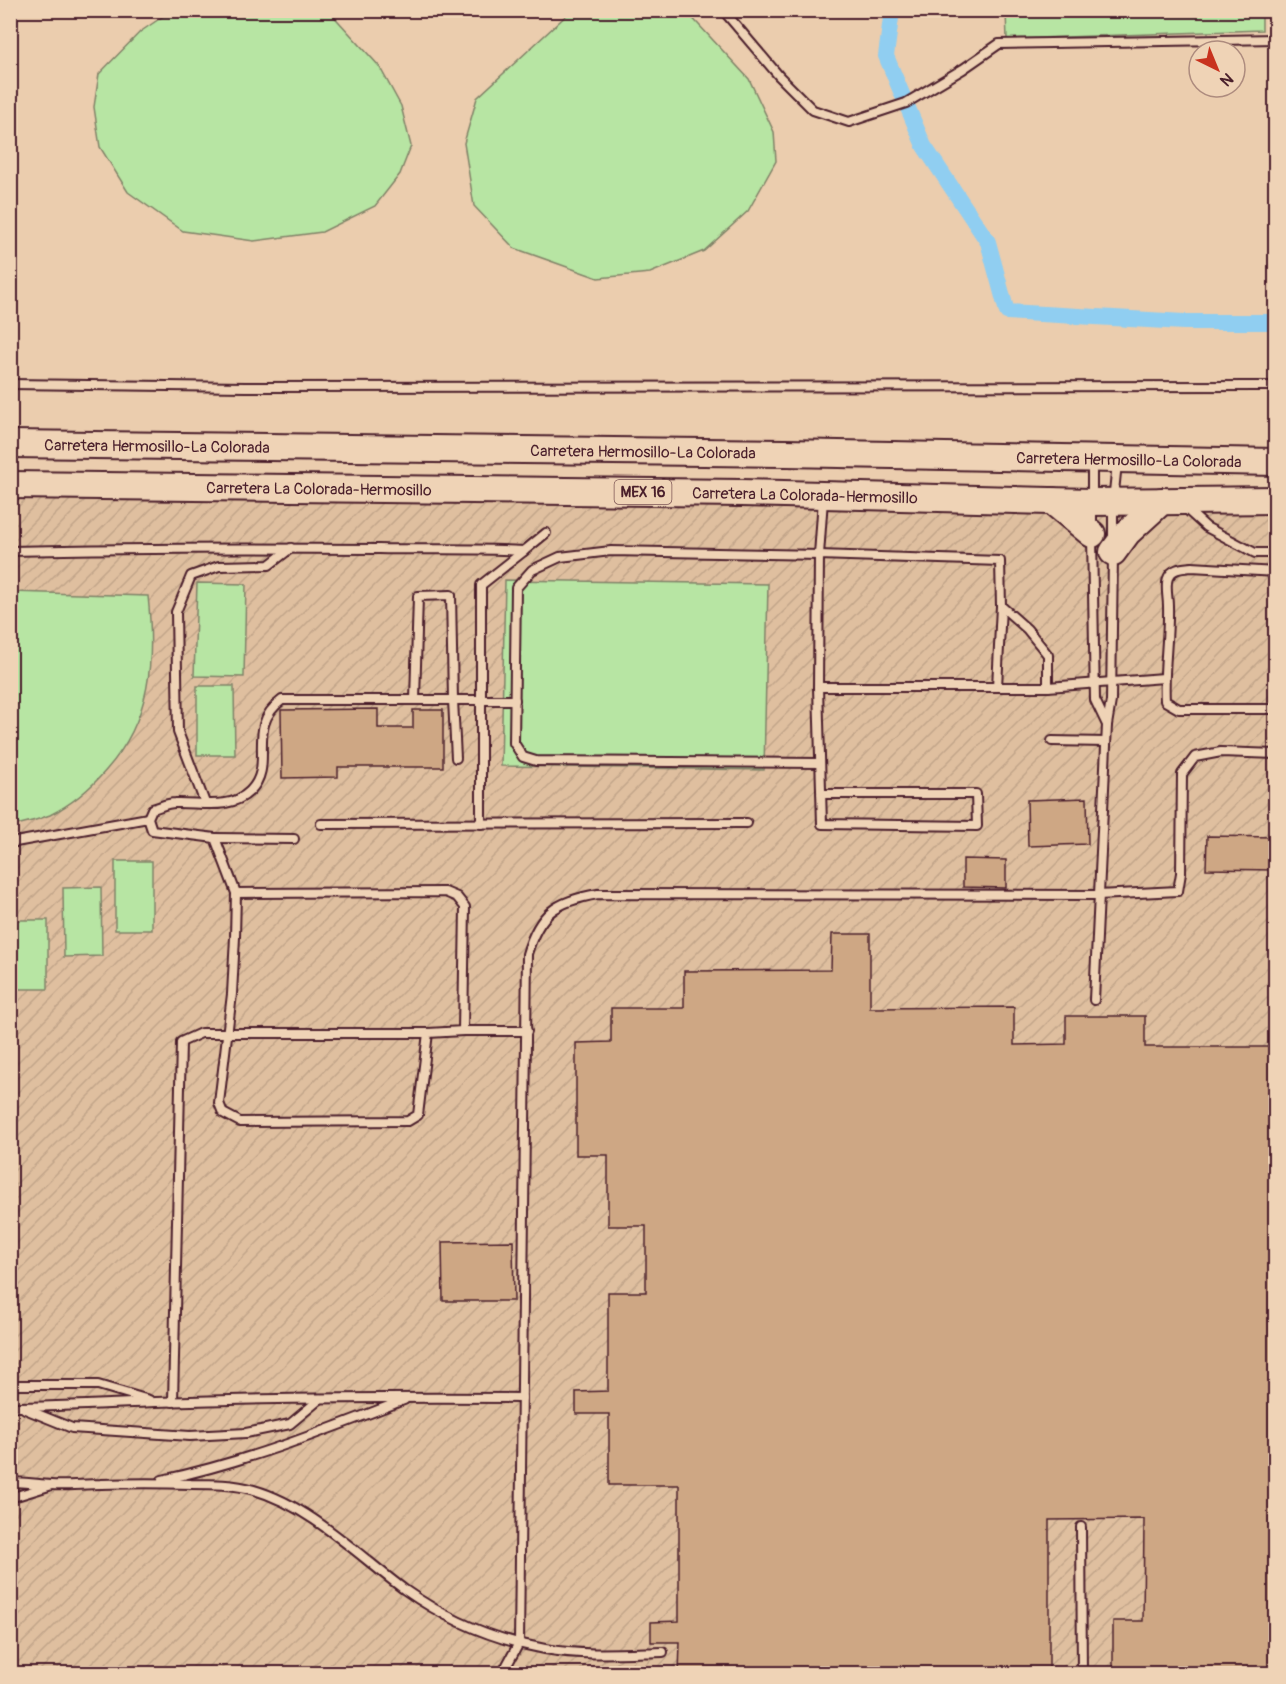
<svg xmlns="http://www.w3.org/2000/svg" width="1286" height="1684" font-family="Pangolin,sans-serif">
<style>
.industrial{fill:url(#industrial-furrows)}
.park{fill:#b7e5a3;stroke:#808267;stroke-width:1.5}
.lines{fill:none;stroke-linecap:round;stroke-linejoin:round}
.canal{stroke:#90cef1;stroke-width:16}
.building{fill:#cea784;stroke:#4a1f2b;stroke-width:1.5}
.service-casing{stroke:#4a1f2b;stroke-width:12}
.trunk-casing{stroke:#4a1f2b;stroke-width:30}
.service{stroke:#efd3b6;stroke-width:8}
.trunk{stroke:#efd3b6;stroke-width:26}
.labels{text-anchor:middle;stroke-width:5;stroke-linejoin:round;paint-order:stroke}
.shield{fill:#efd3b6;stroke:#7c5555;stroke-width:1.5}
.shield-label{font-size:15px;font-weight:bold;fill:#4a1f2b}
.street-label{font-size:16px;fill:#4a1f2b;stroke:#efd3b6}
</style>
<defs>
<pattern id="industrial-furrows" width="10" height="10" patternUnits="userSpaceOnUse" patternTransform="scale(1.5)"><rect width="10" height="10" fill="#dfbf9f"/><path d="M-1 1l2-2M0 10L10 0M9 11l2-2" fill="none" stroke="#c1a489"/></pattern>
</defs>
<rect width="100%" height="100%" fill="#ebcdae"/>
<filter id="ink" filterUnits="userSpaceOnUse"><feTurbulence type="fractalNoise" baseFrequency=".0167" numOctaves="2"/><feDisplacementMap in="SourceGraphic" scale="12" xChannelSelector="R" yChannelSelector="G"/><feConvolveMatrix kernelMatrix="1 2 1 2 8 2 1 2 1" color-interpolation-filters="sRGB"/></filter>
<g filter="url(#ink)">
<polygon class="industrial" points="11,499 1275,503 1275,1673 11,1674"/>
<g class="park">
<polygon points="171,11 329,11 379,66 401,106 411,146 400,174 375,206 322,232 254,241 183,231 128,192 100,147 94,107 99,74 140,32"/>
<polygon points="571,11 686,11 749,79 774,132 776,161 748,211 704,251 650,273 598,278 514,248 474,206 464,143 477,98"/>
<polygon points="1006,11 1262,11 1262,30 1007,39"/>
<polygon points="505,580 768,584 764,770 501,766"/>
<polygon points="197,583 246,584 244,677 194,676"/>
<path d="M 11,592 L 148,596 C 155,661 151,719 107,769 C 91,788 72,804 50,815 C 38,820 23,823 11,827 Z"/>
<polygon points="234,686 235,755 197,755 197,686"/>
<rect x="115" y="861" width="37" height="69"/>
<polygon points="101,887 102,956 64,957 63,888"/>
<rect x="11" y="920" width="37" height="69"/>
</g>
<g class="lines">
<polyline class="canal" points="892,10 886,56 924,146 988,242 1007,312 1184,322 1276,322"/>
</g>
<g class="building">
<polygon points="378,709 378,728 413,728 413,710 443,710 443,767 338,767 338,777 282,778 281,710"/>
<polygon points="1087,798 1088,844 1028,846 1027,800"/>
<polygon points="1207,836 1275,837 1275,870 1206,869"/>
<polygon points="963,859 1006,860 1006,888 963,887"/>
<polygon points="832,934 870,934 870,1008 1014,1007 1014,1045 1066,1044 1066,1016 1145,1016 1145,1047 1275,1047 1275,1674 1113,1674 1113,1621 1143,1621 1144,1519 1049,1520 1049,1674 679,1674 680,1642 651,1642 651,1622 679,1621 679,1485 609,1485 609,1414 576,1414 576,1392 608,1391 608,1292 646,1292 646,1226 608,1226 608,1155 576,1155 576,1043 611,1042 611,1008 684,1008 684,971 831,970"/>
<polygon points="513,1241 514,1301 443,1301 442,1242"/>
</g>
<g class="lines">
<g class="service-casing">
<g id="service">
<polyline points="723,10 779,76 813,110 849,122 906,103 963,69 999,44 1276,39"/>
<polyline points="10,384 245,387 1276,386"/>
<polyline points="1185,508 1206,527 1255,553 1276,553"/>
<polyline points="1092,526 1092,463"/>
<polyline points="1092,538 1095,700 1107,725 1111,701 1113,556"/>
<polyline points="1113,541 1113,502 1117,463"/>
<path d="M 10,551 C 133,548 256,548 379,549 C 427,550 476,548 524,551 L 546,533"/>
<path d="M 1276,572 L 1192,567 C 1183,568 1172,568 1168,578 C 1165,585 1168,598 1168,606 C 1169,638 1163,669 1165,701 L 1179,709 L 1276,709"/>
<polyline points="818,687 1048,687 1164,678"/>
<polyline points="997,687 1001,606"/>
<polyline points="415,700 418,596 451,595 453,700 456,758"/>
<polyline points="1052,741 1106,742"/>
<polyline points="820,763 536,761 523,757 514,743 516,588 532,570 560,557 611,551 819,555 823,499"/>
<polyline points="821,794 976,794 977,826 822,824 818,687 819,555 1000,561 1001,606 1027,629 1048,655 1048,687"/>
<polyline points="205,803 178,732 176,612 191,576 219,566 269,565 291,548"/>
<polyline points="321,824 747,823"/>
<polyline points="481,824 481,585 524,551"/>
<polyline points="215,838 294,839"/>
<polyline points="10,843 148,818"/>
<path d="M 236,893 L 445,892 L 457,897 L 465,907 L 463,1031 L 428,1033 L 418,1115 L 408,1121 L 240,1122 L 223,1113 L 219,1103 L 232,994 L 235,937 L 236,893 L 215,838 L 152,830 L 148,818 L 152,809 C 160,807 167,803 175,803 C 200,802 230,811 250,791 C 277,764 244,728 282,700 L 515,700"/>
<polyline points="1094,1000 1107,725"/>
<polyline points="463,1031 527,1031"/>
<polyline points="10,1385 98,1385 149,1400"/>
<polyline points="173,1402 181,1042 201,1033 428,1033"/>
<path d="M 10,1407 C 59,1407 108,1404 156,1402 C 278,1398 400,1397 522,1398"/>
<polyline points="25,1409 72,1428 190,1436 246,1433 290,1424 320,1399"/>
<path d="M 162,1480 C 246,1462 324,1431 404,1400"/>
<path d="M 10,1482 C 24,1482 37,1484 51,1485 C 67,1486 84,1484 101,1484 C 131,1483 161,1483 191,1484 C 212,1484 234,1484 254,1490 C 310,1506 359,1556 405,1590 C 446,1619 495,1640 545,1649 C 583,1656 625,1653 663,1652"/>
<polyline points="10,1498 49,1486"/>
<polyline points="1081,1527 1082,1674"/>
<path d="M 502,1674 L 519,1643 L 527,954 C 539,913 556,901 598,894 L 1098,895 L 1178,891 L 1181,873 L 1182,774 L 1195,757 L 1221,752 L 1276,754"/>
</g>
</g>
<g class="trunk-casing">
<g id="trunk">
<path id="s1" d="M 10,444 L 785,453 L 1276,462"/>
<path id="s2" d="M 10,485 L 742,493 L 1091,502 L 1276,500"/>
<polyline points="1052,501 1092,534"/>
<polyline points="1113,552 1127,533 1162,501"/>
</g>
</g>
<use href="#service" class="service"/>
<use href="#trunk" class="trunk"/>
</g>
</g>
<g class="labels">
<rect class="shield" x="614.5" y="480" width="57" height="24" rx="4.5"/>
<g class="shield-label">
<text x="643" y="497">MEX 16</text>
</g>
<g class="street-label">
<text dy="6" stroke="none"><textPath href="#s1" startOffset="147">Carretera Hermosillo-La Colorada</textPath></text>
<text dy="6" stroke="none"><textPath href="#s1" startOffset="633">Carretera Hermosillo-La Colorada</textPath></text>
<text dy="6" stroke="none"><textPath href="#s1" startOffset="1119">Carretera Hermosillo-La Colorada</textPath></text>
<text dy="6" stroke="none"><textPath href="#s2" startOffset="309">Carretera La Colorada-Hermosillo</textPath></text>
<text dy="6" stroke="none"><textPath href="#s2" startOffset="795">Carretera La Colorada-Hermosillo</textPath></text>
</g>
</g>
<rect width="1286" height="1684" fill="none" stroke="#efd3b6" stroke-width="36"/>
<rect x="18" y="18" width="1250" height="1648" fill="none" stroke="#4a1f2b" stroke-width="2" filter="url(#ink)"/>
<g transform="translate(1217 69) rotate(137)"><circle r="28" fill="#efd3b6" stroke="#ad8b7e" stroke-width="1.5"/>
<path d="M0-4.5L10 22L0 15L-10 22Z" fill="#c8321e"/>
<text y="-9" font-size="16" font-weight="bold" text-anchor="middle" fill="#4a1f2b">N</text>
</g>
</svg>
